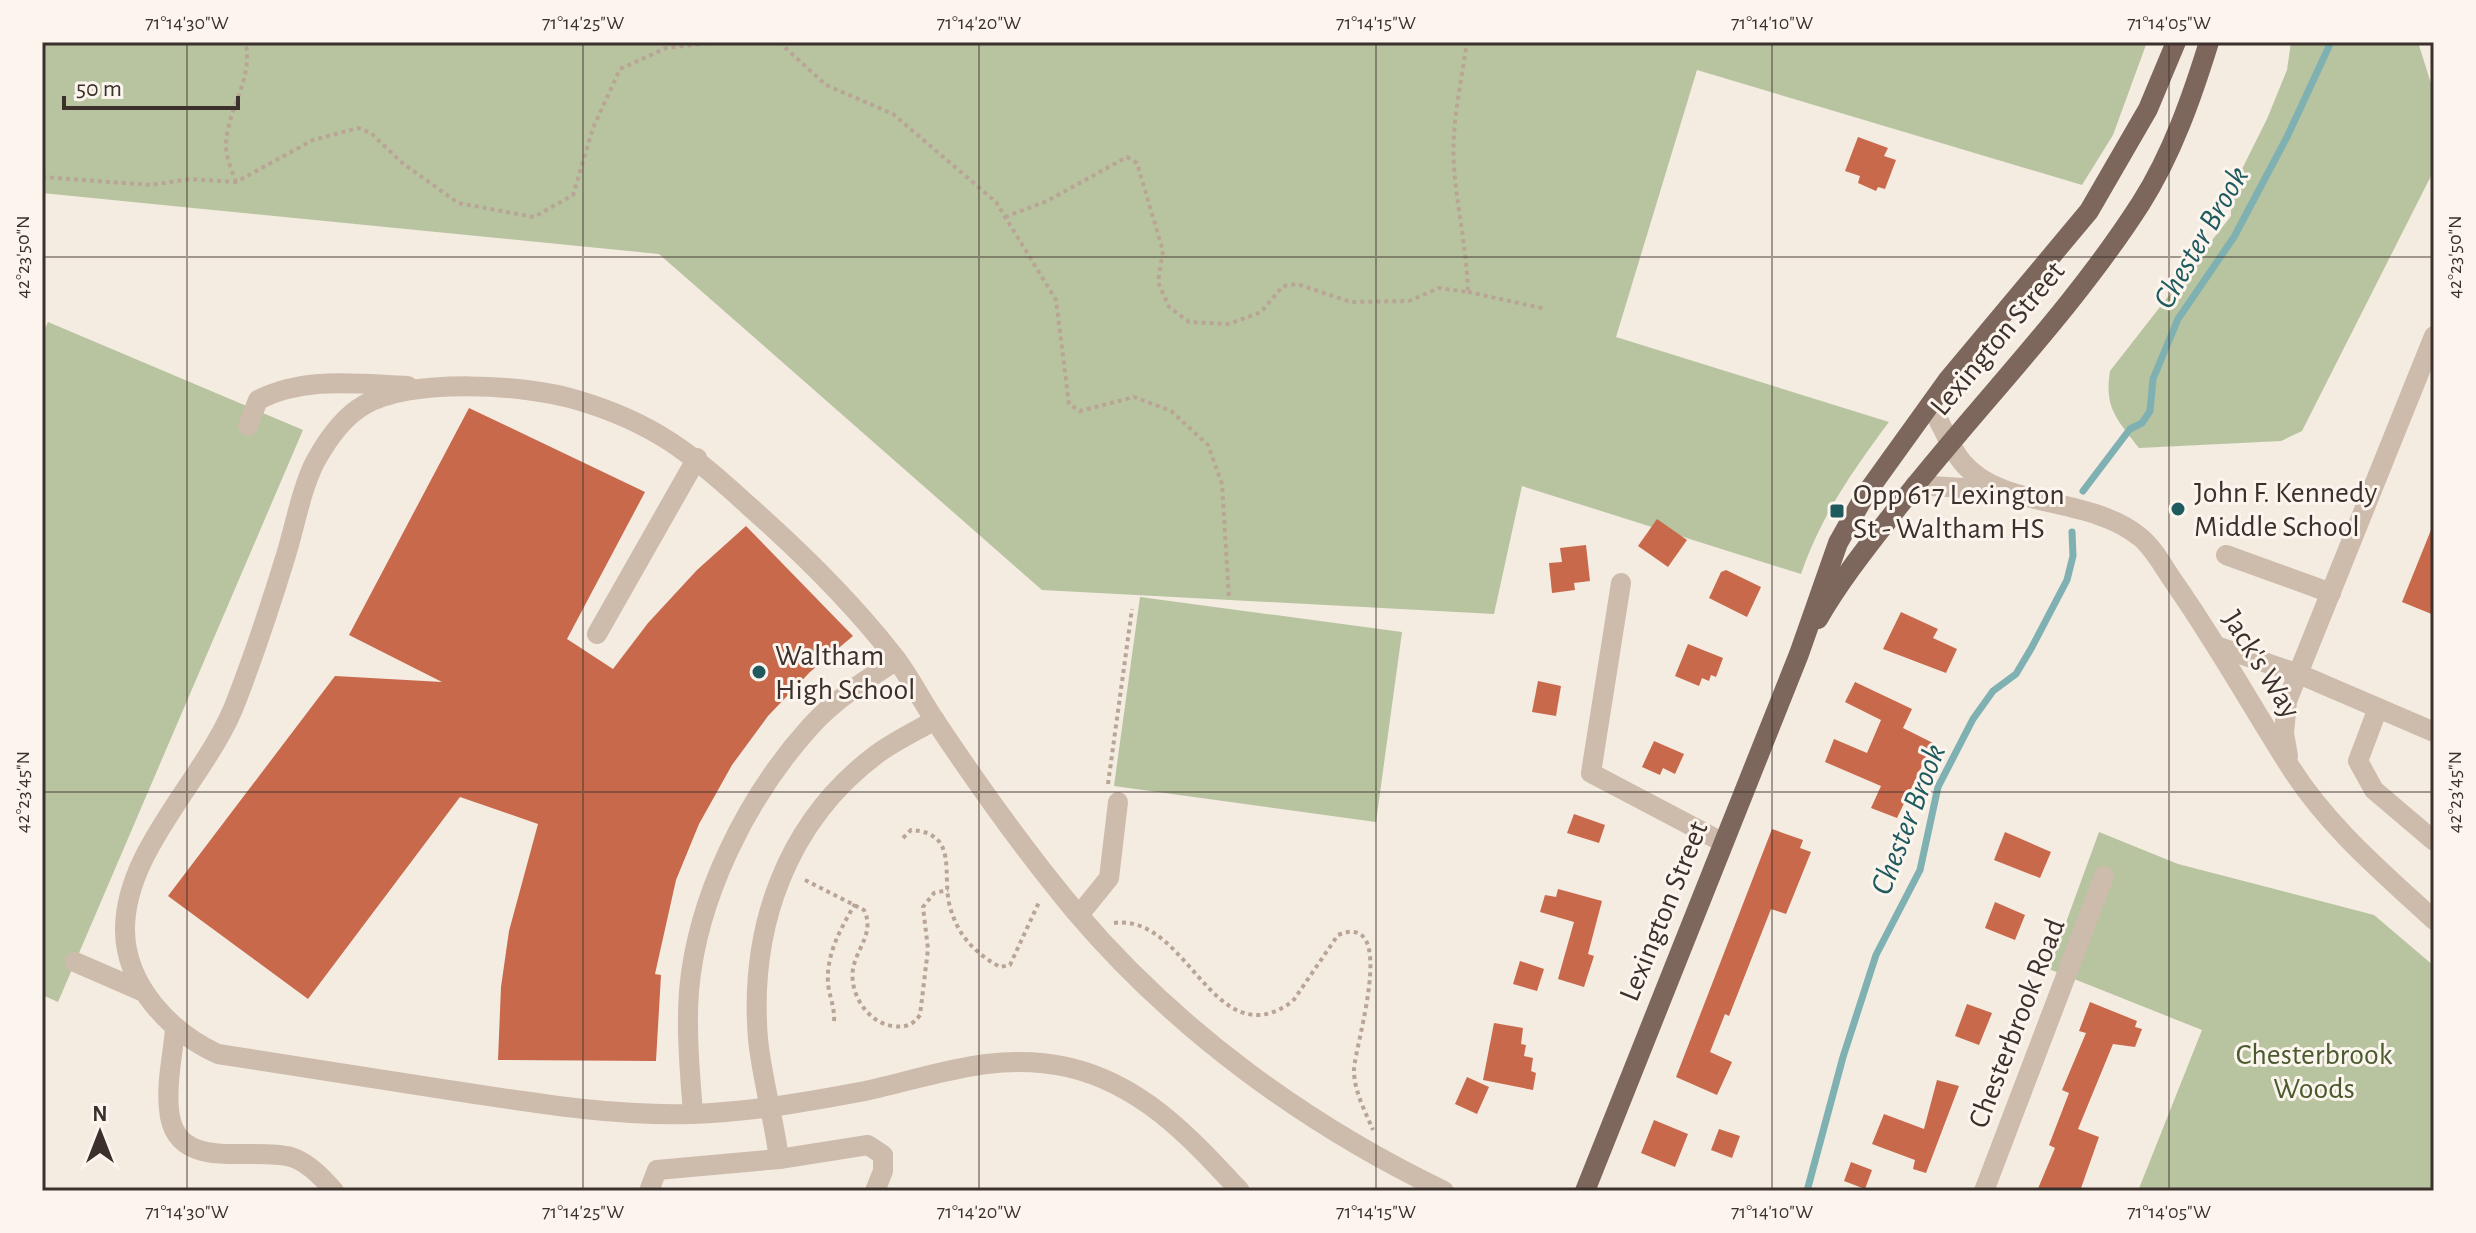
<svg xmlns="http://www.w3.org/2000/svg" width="2476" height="1233" font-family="'Alegreya Sans',sans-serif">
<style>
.green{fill:#b8c4a0}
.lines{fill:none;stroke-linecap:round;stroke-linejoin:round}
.stream{stroke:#7fb0b2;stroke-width:7}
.building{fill:#c8694b}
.path{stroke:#b9a596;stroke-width:4;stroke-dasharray:4 4;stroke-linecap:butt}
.minor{stroke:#cdbbac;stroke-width:20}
.major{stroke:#7d675c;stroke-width:20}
.ticks{fill:none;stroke:#3b302b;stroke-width:2;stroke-opacity:0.45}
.poi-dot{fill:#1f5a5e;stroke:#fbf5ee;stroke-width:3}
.labels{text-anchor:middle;stroke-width:6;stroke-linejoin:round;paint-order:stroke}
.street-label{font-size:30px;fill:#3b302b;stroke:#fbf5ee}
.poi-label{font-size:30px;fill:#3b302b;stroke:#fbf5ee;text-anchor:start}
.park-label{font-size:30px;fill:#4a5a2e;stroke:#fbf5ee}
.water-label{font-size:32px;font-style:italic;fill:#1f5a5e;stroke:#fbf5ee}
.neatline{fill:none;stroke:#3b302b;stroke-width:3}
.ticks-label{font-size:20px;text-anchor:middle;fill:#3b302b}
</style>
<rect width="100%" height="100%" fill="#f4ebe1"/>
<g class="green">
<path d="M 42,42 L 2147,42 L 2113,135 L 2082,185 L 1697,70 L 1616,337 L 1889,422 C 1853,470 1821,516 1801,574 L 1522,486 L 1494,614 L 1042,590 L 659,254 L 42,193 Z"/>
<path d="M 2291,42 L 2418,42 L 2433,90 L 2434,170 L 2302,431 L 2281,441 L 2139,448 C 2117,419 2104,408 2110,371 L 2231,216 L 2231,191 L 2267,119 L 2287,70 Z"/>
<polygon points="48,322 303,430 58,1002 42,995 42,335"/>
<polygon points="1140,597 1402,632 1376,822 1114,786"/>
<polygon points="2099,832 2178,864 2374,915 2434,966 2434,1191 2138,1191 2202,1030 2049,969"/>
</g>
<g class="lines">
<g class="stream">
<polyline points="2083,491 2130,429 2142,423 2150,411 2153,379 2178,319 2234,237 2287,137 2331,42"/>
<polyline points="1807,1191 1843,1057 1876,955 1920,870 1938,787 1973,719 1993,691 2016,674 2032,647 2067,580 2073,556 2072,532"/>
</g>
</g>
<g class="building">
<polygon points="1858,137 1888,148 1884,156 1896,160 1885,189 1878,187 1876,191 1858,183 1860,176 1845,171"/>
<polygon points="469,408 645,492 567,639 613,669 648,623 697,570 746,526 853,636 810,672 768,716 732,765 699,824 676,880 655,974 661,975 656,1061 498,1060 501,987 509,931 538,824 460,797 308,999 168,896 335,676 442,682 349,635"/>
<polygon points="1657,519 1687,540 1668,567 1638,546"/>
<polygon points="2433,525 2434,525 2434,615 2402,602"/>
<polygon points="1586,545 1590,581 1574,583 1575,590 1552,593 1549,563 1562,562 1560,548"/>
<polygon points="1726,570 1761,587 1747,617 1709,598 1721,572"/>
<polygon points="1901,612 1938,629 1933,638 1957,649 1946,673 1883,649"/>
<polygon points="1688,644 1723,658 1716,677 1711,675 1709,681 1702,678 1699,686 1675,676"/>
<polygon points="1538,681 1561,686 1556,716 1532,712"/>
<polygon points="1855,682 1912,709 1903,728 1933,743 1897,818 1871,808 1881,786 1825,762 1834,739 1867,753 1881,720 1845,702"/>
<polygon points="1654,741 1684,754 1675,774 1663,768 1660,775 1642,767"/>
<polygon points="1574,814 1605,825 1599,843 1567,833"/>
<polygon points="1772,829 1803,840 1800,848 1811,852 1786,914 1771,909 1729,1016 1725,1014 1710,1052 1732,1062 1717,1095 1676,1077"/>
<polygon points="2005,832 2051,852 2040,878 1994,860"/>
<polygon points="1558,889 1602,901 1588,954 1594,956 1584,987 1558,979 1574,922 1540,912 1545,895 1556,897"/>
<polygon points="1995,902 2025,915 2015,940 1985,928"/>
<polygon points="1520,961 1544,969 1537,991 1513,984"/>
<polygon points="2090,1002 2137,1021 2135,1027 2142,1029 2135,1047 2113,1044 2078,1129 2099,1137 2080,1191 2037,1191 2055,1148 2049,1145 2069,1093 2062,1090 2086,1033 2079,1031"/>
<polygon points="1967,1004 1992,1013 1979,1045 1955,1036"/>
<polygon points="1494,1023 1523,1028 1521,1044 1526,1045 1524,1056 1533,1058 1531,1071 1536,1073 1533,1090 1483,1080"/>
<polygon points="1467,1077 1489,1087 1477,1114 1455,1104"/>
<polygon points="1937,1080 1959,1086 1926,1173 1913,1169 1915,1160 1872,1144 1884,1114 1924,1129"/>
<polygon points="1654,1120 1688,1134 1675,1167 1641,1153"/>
<polygon points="1719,1129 1740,1136 1732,1158 1711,1150"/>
<polygon points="1851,1162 1872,1170 1865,1189 1844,1181"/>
</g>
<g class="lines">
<g class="path">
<polyline points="779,42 826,85 893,114 996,202 1056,300 1069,404 1080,411 1134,397 1171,411 1208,445 1222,484 1229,598"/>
<polyline points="42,177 151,185 190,179 236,182 313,140 358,128 371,133 401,162 458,203 534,217 573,195 593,128 620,69 666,48 718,42"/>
<path d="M 236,182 C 232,171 226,157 226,146 C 226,111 255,77 245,42"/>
<path d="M 1005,217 L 1047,201 L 1127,157 L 1137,163 L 1163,251 L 1158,282 L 1169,307 L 1189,322 L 1229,324 L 1261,312 L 1283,286 L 1297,284 L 1351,302 L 1409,301 L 1439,288 L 1468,292 C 1467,250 1457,209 1454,167 C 1451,126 1461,83 1467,42"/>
<polyline points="1468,292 1546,309"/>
<polyline points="1108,784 1132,609"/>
<path d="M 903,838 L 911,830 C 960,833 941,875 950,907 C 958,936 975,953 1000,967 L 1010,965 L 1040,900"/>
<path d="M 805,880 L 864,910 C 875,933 857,947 853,969 C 849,994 868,1023 893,1026 C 905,1028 913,1025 920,1015 L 928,949 L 923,907 L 934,893 L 948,890"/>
<path d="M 1114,923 C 1189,913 1213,1060 1293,1001 L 1338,935 C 1400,909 1354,1048 1354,1070 C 1354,1091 1365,1111 1373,1130"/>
<path d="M 834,1021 C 835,1007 829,996 828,983 C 826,954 841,928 855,904"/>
</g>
<g class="minor">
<path d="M 1930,405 C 1941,422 1951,450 1963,463 C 2003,510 2089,495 2140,537 C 2154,548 2165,570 2176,585 C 2217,644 2251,705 2289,765 C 2327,826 2382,872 2434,920"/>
<path d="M 248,426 L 258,400 C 305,376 357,384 408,386"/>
<polyline points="1915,485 1995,490"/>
<polyline points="2226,555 2331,593"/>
<polyline points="1621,583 1591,773 1722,842"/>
<polyline points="597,634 697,458"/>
<polyline points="2219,647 2299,674 2434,732"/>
<polyline points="2378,708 2358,761 2374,790 2434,841"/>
<polyline points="2288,756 2284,733 2287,701 2434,336"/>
<polyline points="1079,915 1109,878 1118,802"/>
<polyline points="75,962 144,992"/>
<path d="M 175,1029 C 173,1054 166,1083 169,1109 C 174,1174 249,1146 291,1157 C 308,1162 323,1178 334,1191"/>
<path d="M 693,1114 C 690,1073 686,1032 689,991 C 697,897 747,797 810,727 C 834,700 867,679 897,660"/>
<path d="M 779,1159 C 774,1119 762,1079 758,1039 C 749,928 786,822 877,754 C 895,741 916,731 935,720"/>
<polyline points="649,1191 657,1170 779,1159 868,1145 883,1155 883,1171 875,1191"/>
<path d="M 1240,1191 C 1190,1137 1142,1084 1067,1067 C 995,1051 934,1076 865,1091 C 807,1102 750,1112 691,1114 C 618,1116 547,1105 475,1094 C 389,1081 303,1067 218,1054 C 170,1032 126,986 125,931 C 124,848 209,776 237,699 C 255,652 271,604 286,555 C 295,526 301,490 315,462 C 326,442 343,417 364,405 C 412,378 525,384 577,400 C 655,423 692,454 750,507 C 802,553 850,600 893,655 C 909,675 920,698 934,719 C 978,785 1024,850 1075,911 C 1176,1030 1305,1124 1444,1191"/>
<polyline points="1984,1191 2104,876"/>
</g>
<g class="major">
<path d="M 1818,619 C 1838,584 1863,552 1888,520 C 1970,413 2068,317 2141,203 C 2172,154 2192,97 2209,42"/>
<polyline points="1585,1191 1799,654 1838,543 1865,495 1947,381 2089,211 2148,109 2176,42"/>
</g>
</g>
<path class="ticks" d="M 187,42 L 187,1191M 583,42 L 583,1191M 979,42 L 979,1191M 1376,42 L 1376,1191M 1772,42 L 1772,1191M 2169,42 L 2169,1191M 42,257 L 2434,257M 42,792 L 2434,792"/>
<g class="poi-dot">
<circle cx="2178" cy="509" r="8"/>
<rect x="1829" y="503" width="16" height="16" rx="4"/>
<circle cx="759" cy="672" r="8"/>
</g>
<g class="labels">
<g class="street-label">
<text transform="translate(1997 338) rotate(-50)" y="10">Lexington Street</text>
<text transform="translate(2262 664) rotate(58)" y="10">Jack's Way</text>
<text transform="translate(1663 911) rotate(-68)" y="10">Lexington Street</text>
<text transform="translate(2016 1023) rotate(-69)" y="10">Chesterbrook Road</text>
</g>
<g class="poi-label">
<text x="2194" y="502">John F. Kennedy<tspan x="2194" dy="34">Middle School</tspan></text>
<text x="1853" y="504">Opp 617 Lexington<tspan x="1853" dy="34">St - Waltham HS</tspan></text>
<text x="775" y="665">Waltham<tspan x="775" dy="34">High School</tspan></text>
</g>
<g class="park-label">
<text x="2314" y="1064">Chesterbrook<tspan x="2314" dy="34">Woods</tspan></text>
</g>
<g class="water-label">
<text transform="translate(2200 237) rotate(-60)" y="11">Chester Brook</text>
<text transform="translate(1907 819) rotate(-69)" y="11">Chester Brook</text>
</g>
</g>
<rect width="2476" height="1233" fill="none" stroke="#fbf5ee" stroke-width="88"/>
<g transform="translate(100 1133)" stroke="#fbf5ee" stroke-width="6" paint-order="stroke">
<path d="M0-6L14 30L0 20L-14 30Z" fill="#3b302b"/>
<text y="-12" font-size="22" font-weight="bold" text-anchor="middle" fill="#3b302b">N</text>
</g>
<path d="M64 96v12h174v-12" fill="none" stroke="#3b302b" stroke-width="4"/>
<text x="76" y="96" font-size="24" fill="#3b302b" stroke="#fbf5ee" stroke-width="6" paint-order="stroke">50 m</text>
<rect x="44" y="44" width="2388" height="1145" class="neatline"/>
<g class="ticks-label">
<text x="187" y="29">71°14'30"W</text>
<text x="583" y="29">71°14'25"W</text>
<text x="979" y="29">71°14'20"W</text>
<text x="1376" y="29">71°14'15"W</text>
<text x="1772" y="29">71°14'10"W</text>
<text x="2169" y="29">71°14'05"W</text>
<text transform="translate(22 257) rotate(-90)" y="7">42°23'50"N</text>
<text transform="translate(2454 257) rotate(-90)" y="7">42°23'50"N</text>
<text transform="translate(22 792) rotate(-90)" y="7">42°23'45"N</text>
<text transform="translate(2454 792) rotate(-90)" y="7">42°23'45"N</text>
<text x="187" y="1218">71°14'30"W</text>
<text x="583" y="1218">71°14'25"W</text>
<text x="979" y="1218">71°14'20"W</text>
<text x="1376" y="1218">71°14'15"W</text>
<text x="1772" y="1218">71°14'10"W</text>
<text x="2169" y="1218">71°14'05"W</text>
</g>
</svg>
